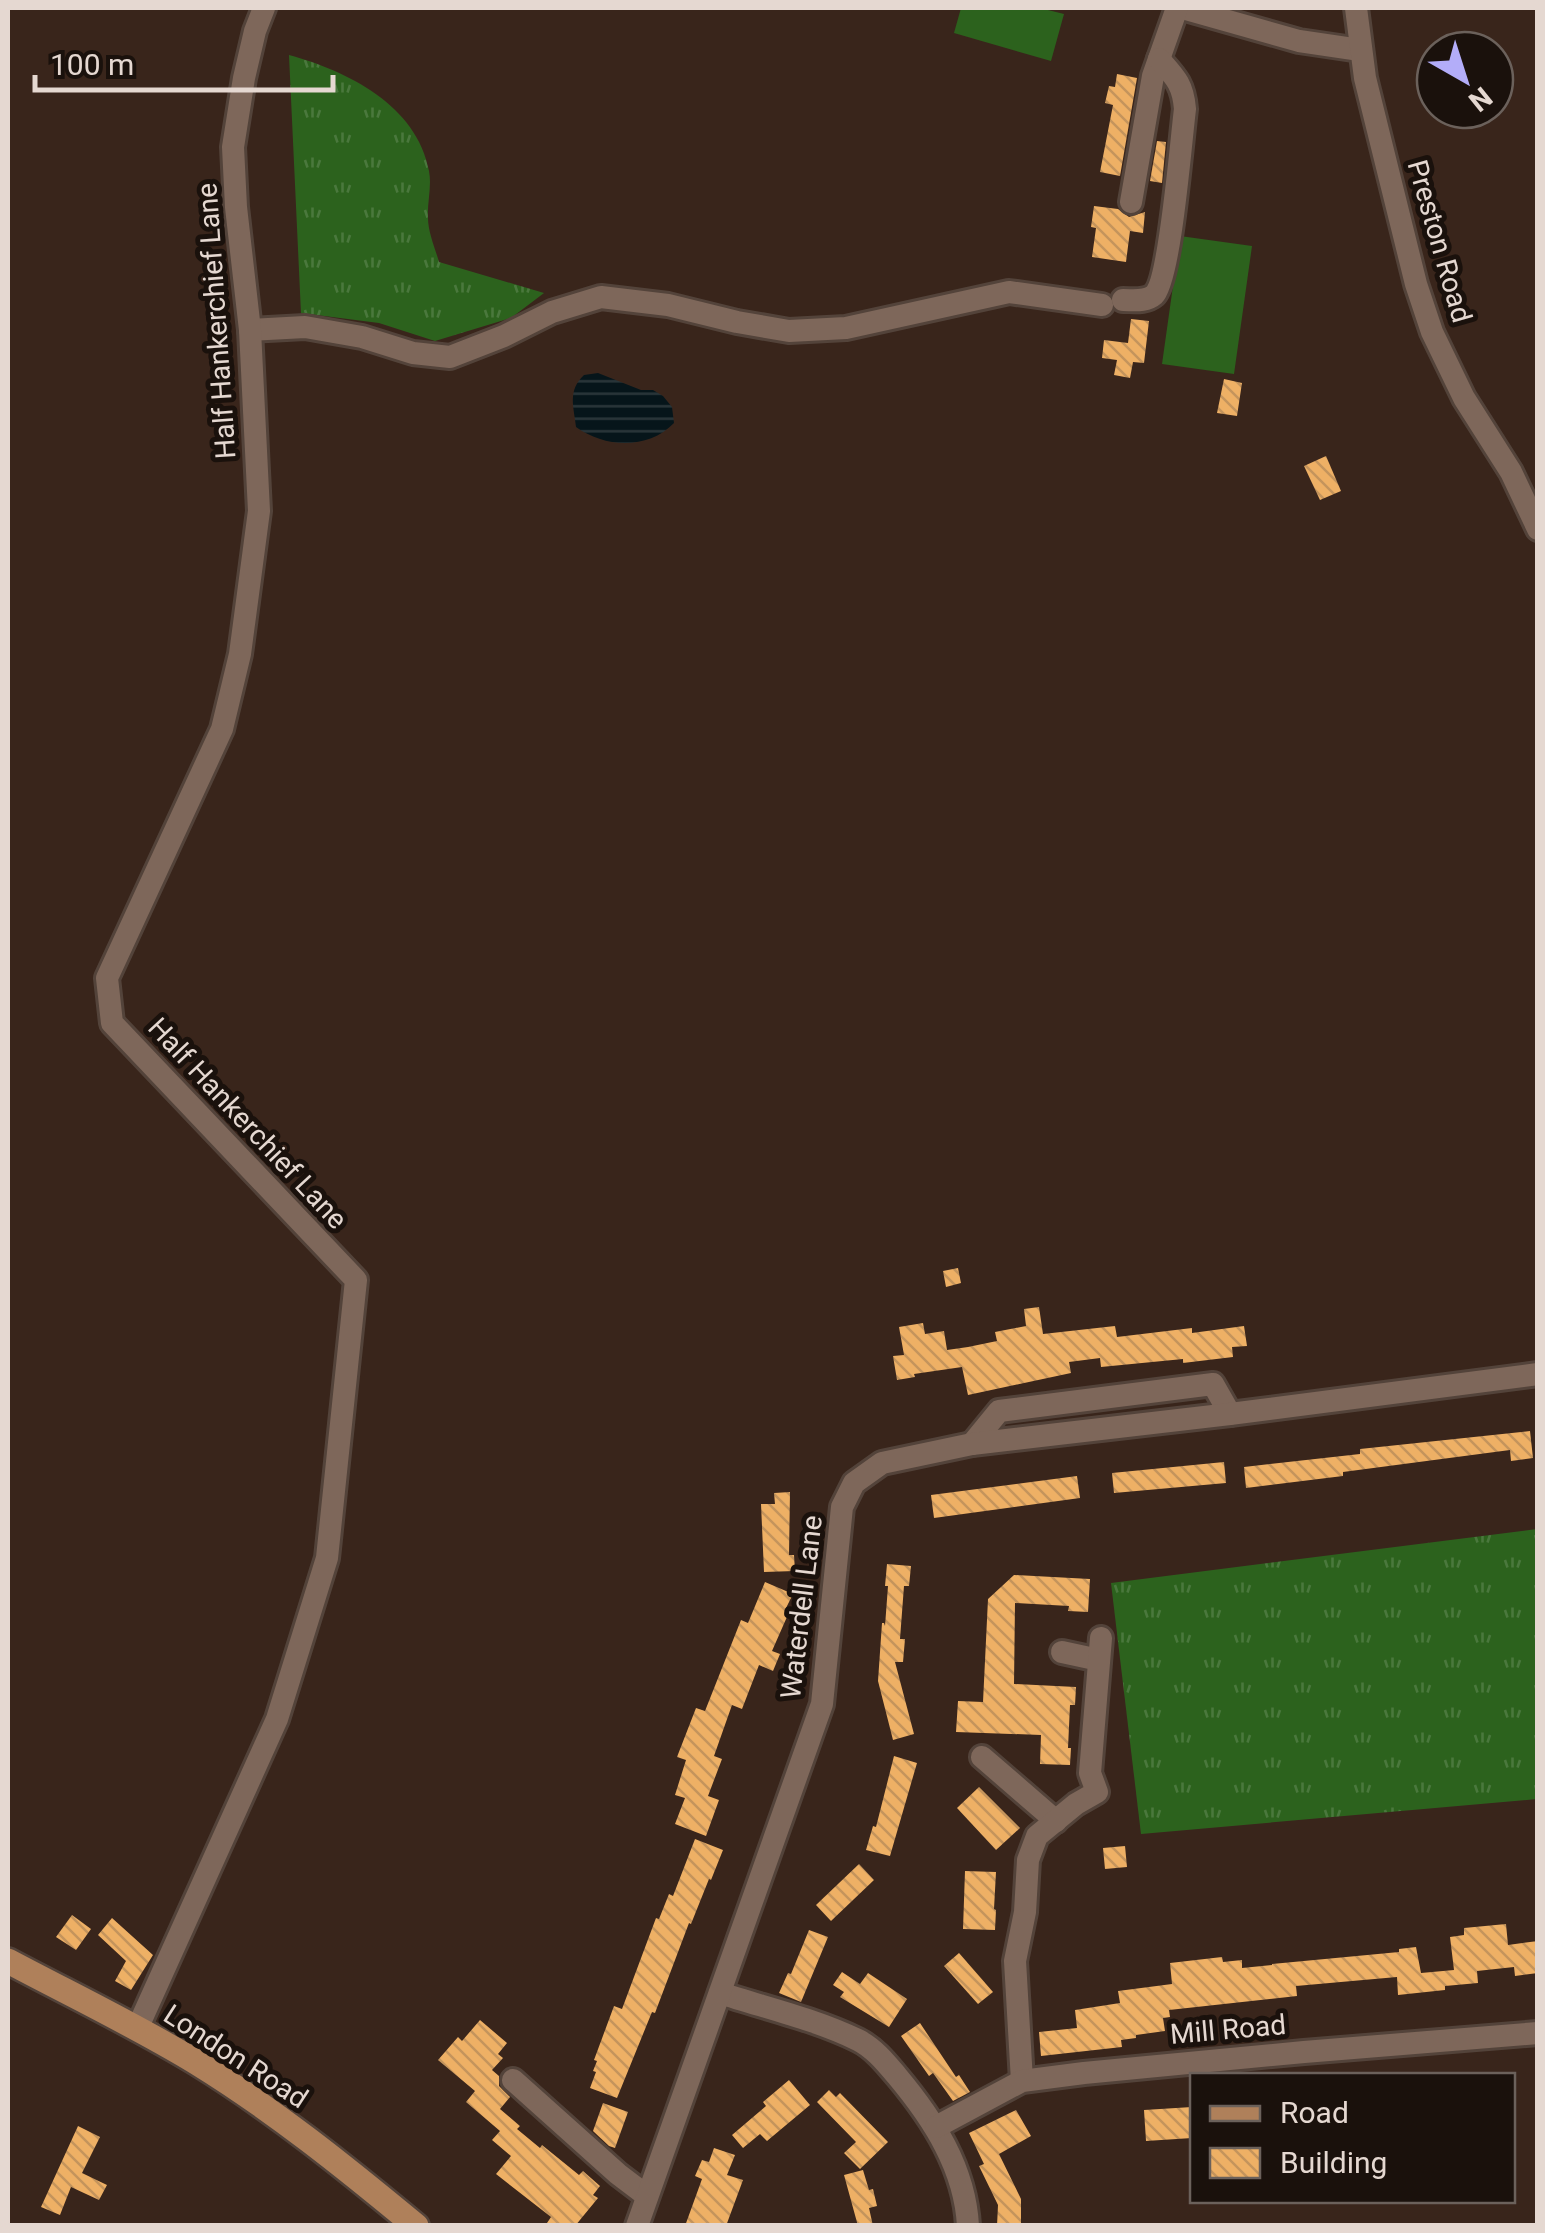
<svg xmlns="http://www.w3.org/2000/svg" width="1545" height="2233" font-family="Roboto,sans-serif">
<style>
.grass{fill:url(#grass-tufts)}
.pitch{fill:#2c621d}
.water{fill:url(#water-rules)}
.building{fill:url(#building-back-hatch)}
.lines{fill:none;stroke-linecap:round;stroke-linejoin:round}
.minor-casing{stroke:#53433a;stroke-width:28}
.major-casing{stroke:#53433a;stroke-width:30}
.minor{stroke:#7e675a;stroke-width:22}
.major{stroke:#af805a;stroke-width:25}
.labels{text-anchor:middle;stroke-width:10;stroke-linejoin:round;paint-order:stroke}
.street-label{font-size:28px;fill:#e5d8d1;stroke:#1a110c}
</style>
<defs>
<pattern id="grass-tufts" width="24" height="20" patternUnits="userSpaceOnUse" patternTransform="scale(2.5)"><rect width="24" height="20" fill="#2c621d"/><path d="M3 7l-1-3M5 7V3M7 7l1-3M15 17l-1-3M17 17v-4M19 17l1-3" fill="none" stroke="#4a783d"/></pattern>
<pattern id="water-rules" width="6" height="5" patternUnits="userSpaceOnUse" patternTransform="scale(2.5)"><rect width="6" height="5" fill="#06151a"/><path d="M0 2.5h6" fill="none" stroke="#2a363a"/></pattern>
<pattern id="building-back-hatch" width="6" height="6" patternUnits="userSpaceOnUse" patternTransform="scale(2.5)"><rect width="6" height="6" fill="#eeb065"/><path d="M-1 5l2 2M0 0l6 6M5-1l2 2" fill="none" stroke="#c4945c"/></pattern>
</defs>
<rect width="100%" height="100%" fill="#39251b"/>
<g class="grass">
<path d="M 289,55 C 347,71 417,105 429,171 C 432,186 427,203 428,218 C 428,232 435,248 439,262 L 544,293 L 511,318 L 435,341 L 379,323 L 301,313 Z"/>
<polygon points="1537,1529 1537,1799 1141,1834 1111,1583"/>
</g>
<g class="pitch">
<polygon points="961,8 1040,8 1064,14 1051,61 954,33"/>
<polygon points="1180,236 1252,246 1234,374 1162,364"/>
</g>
<path class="water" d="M 598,373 L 641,390 L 653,390 L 663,396 L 672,407 L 674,423 C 648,450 605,448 576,427 C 574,407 567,391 584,375 Z"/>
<g class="building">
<polygon points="1117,74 1137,78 1120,176 1100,172 1113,105 1105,103 1109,86 1115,87"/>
<polygon points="1157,141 1166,142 1162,183 1150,181"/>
<polygon points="1094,206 1118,209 1129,217 1145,212 1143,233 1130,231 1126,262 1092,257 1096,228 1091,227"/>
<polygon points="1131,319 1149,321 1144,363 1133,362 1130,378 1114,375 1117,360 1102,358 1104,340 1128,343"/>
<polygon points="1224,379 1242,383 1237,416 1217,413"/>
<polygon points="1326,456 1341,491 1320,500 1304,466"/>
<polygon points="958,1268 961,1283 946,1287 943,1271"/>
<polygon points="1039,1307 1043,1334 1115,1326 1117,1337 1192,1328 1192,1333 1244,1326 1247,1346 1232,1347 1233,1357 1183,1363 1183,1359 1101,1367 1100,1358 1069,1362 1071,1373 968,1395 962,1367 914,1374 915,1377 897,1380 893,1356 904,1355 899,1327 923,1323 925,1334 944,1331 947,1350 968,1347 997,1341 995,1332 1026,1326 1024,1309"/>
<polygon points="1530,1431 1533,1458 1511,1461 1510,1450 1343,1472 1343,1476 1246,1488 1244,1467 1360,1454 1360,1449"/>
<polygon points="1224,1462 1226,1483 1114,1493 1112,1473"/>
<polygon points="1077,1476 1080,1498 934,1518 931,1495"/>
<polygon points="790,1492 789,1555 794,1555 795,1571 764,1572 761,1504 775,1504 774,1493"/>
<polygon points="887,1564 911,1566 909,1586 904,1586 900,1639 905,1639 903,1662 895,1662 914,1734 893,1740 878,1681 882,1623 884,1623 885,1626 888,1586 885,1586"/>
<polygon points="1014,1575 1090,1579 1088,1612 1068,1611 1069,1606 1015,1603 1014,1684 1076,1687 1075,1705 1070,1705 1068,1748 1071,1748 1070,1765 1040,1764 1041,1735 956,1732 958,1701 983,1702 988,1599"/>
<polygon points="765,1582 793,1594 786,1608 790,1610 772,1651 780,1654 773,1671 759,1665 742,1709 732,1705 714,1756 722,1759 708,1796 719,1800 706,1836 675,1824 685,1798 675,1795 686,1760 677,1757 696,1708 705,1711 741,1620 748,1623"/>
<polygon points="894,1756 917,1763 890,1856 866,1850 873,1826 876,1827"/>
<polygon points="979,1787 1020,1828 996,1850 957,1808"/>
<polygon points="695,1839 723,1850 711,1880 709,1879 691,1924 689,1923 655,2013 652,2012 617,2098 590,2088 596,2072 593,2071 597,2061 594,2060 614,2006 622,2009 656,1918 659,1919 669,1894 673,1896"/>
<polygon points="1125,1846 1127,1867 1105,1869 1103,1848"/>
<polygon points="859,1864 874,1880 831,1921 816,1905"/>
<polygon points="965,1871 996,1872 994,1909 996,1910 995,1930 963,1929"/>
<polygon points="72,1915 91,1929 76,1950 56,1937"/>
<polygon points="112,1918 153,1955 131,1990 115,1981 126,1961 98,1935"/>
<polygon points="1506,1924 1508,1945 1538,1941 1538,1973 1515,1976 1514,1967 1477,1971 1478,1983 1445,1986 1445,1990 1398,1995 1397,1977 1296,1986 1297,1996 1169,2010 1170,2017 1163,2018 1165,2031 1136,2035 1136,2038 1121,2040 1122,2047 1041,2056 1039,2032 1077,2028 1075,2010 1120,2003 1118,1991 1172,1984 1170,1963 1222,1957 1223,1962 1242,1960 1242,1968 1272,1965 1272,1964 1399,1952 1399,1949 1416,1947 1421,1973 1454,1970 1450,1937 1464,1935 1464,1928"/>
<polygon points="809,1930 828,1937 801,2002 779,1993 788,1973 791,1974"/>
<polygon points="959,1953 993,1992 978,2004 944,1966"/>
<polygon points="842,1972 860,1984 868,1973 907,1999 889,2027 840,1997 844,1992 833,1985"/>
<polygon points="480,2020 507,2043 498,2054 503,2058 492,2070 499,2076 499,2086 510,2097 500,2109 520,2126 517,2129 540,2148 542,2145 579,2175 583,2171 600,2186 593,2195 598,2198 575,2226 545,2226 551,2217 496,2174 511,2156 492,2140 500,2131 466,2102 475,2091 438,2060 458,2037 462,2041"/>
<polygon points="920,2023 956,2077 959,2075 970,2092 953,2101 933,2073 929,2076 901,2036"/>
<polygon points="789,2080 810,2105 767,2141 760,2134 743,2148 732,2135 766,2106 763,2102"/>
<polygon points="829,2090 836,2097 840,2093 888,2142 860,2169 844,2153 856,2142 817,2102"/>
<polygon points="603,2103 628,2112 615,2148 609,2146 593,2131"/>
<polygon points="1192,2107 1192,2138 1146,2141 1144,2110"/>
<polygon points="1016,2110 1031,2136 999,2154 1021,2199 1021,2226 997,2226 998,2205 979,2166 984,2164 969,2133"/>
<polygon points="78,2126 100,2137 82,2173 107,2185 99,2200 71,2187 60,2215 41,2207"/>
<polygon points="714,2148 735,2155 727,2175 743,2180 726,2226 685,2226 702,2179 695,2176 702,2160 709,2162"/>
<polygon points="863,2170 869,2190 873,2189 877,2206 869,2208 873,2226 858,2226 844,2175"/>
</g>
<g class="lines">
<g class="minor-casing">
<g id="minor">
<polyline points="1182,8 1299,41 1360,50"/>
<polyline points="1356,8 1365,78 1416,284 1432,332 1464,398 1511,472 1538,529"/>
<polyline points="1131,202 1153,76 1177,8"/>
<path d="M 1123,300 C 1134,300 1146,302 1154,295 C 1170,280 1181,140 1185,109 C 1183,84 1175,77 1159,59"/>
<polyline points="250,330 305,327 362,337 413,353 450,357 504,336 552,312 601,297 668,305 737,322 789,331 846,328 1009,292 1102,305"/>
<polyline points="972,1444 999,1411 1213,1384 1230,1414"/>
<polyline points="1062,1652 1099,1660"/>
<polyline points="982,1757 1056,1821"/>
<path d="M 720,1993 C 766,2008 815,2019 858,2040 C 874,2048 886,2063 897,2076 C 933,2119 965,2168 968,2226"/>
<polyline points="137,2029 277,1719 327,1558 356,1280 112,1023 107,978 222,729 240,654 259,511 250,330 236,207 233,147 244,78 255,31 264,8"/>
<polyline points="513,2080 618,2174 647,2196"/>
<polyline points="1022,2081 1015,1961 1025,1912 1028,1860 1037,1836 1076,1804 1097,1792 1090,1773 1101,1638"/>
<polyline points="936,2127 1022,2081 1084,2073 1304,2052 1538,2033"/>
<polyline points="637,2226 822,1704 842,1507 854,1483 882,1463 972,1444 1230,1414 1538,1374"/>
</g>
</g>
<g class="major-casing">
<path id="major" d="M 8,1961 C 70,1994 135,2025 196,2062 C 274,2110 346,2168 416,2226"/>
</g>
<use href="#minor" class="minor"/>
<use href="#major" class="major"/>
</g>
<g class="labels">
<g class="street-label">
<text transform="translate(1440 241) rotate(74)" y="10">Preston Road</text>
<text transform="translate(216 321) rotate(-94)" y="10">Half Hankerchief Lane</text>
<text transform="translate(248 1123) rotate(47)" y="10">Half Hankerchief Lane</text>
<text transform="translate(801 1607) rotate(-83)" y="10">Waterdell Lane</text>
<text transform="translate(1228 2029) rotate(-5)" y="10">Mill Road</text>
<text transform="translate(236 2056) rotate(33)" y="10">London Road</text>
</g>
</g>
<rect width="1545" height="2233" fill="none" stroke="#e5d8d1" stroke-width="20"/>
<rect x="1190" y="2073" width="325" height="130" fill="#1a110c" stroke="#6b615b" stroke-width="2.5"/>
<rect x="1210" y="2106" width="50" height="15" fill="#af805a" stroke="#6b615b" stroke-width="2.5"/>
<text x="1280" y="2123" font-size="30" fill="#e5d8d1">Road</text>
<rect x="1210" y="2148" width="50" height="30" fill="url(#building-back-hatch)" stroke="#6b615b" stroke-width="2.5"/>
<text x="1280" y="2173" font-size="30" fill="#e5d8d1">Building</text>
<g transform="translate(1465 80) rotate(141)"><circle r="48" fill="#1a110c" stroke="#6b615b" stroke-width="2.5"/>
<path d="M0-8L18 38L0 25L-18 38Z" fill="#b3adf9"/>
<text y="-15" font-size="28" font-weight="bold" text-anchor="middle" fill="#e5d8d1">N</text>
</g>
<path d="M35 75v15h298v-15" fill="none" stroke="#e5d8d1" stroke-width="5"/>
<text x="50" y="75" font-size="30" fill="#e5d8d1" stroke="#1a110c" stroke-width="8" paint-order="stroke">100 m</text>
</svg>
